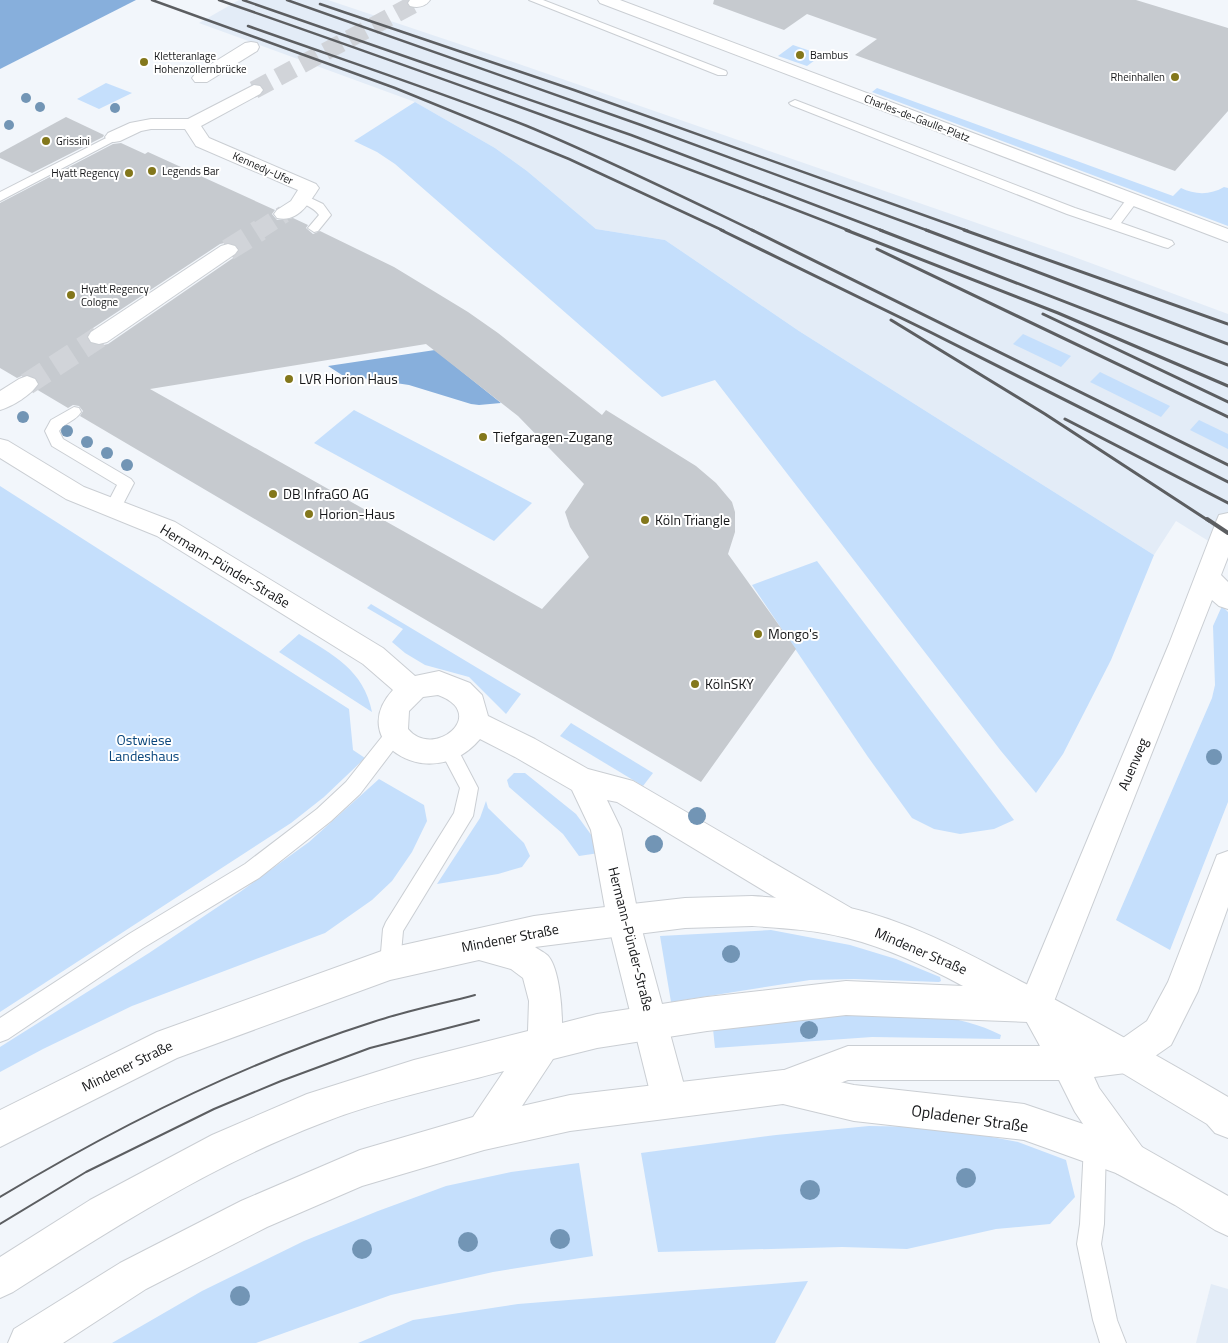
<svg xmlns="http://www.w3.org/2000/svg" width="1228" height="1343" font-family="'Titillium Web',sans-serif">
<style>
.built{fill:#e3ecf7}
.green{fill:#c5dffc}
.water{fill:#87afdc}
.building{fill:#c6cacf;fill-rule:evenodd}
.lines{fill:none;stroke-linecap:round;stroke-linejoin:round}
.minor-tunnel-far1{stroke:#d1d4d9;stroke-width:18;stroke-dasharray:18 9;stroke-linecap:butt}
.minor-tunnel{stroke:#d1d4d9;stroke-width:22;stroke-dasharray:22 11;stroke-linecap:butt}
.service-casing{stroke:#caced3;stroke-width:2}
.pedestrian-casing{stroke:#caced3;stroke-width:2}
.minor-casing{stroke:#caced3;stroke-width:2}
.tertiary-casing{stroke:#caced3;stroke-width:2}
.secondary-casing{stroke:#caced3;stroke-width:2}
.service{fill:#fff;fill-rule:evenodd}
.pedestrian{fill:#fff;fill-rule:evenodd}
.minor{fill:#fff;fill-rule:evenodd}
.tertiary{fill:#fff;fill-rule:evenodd}
.secondary{fill:#fff;fill-rule:evenodd}
.tram{stroke:#5c5e61;stroke-width:2}
.rail-far2{stroke:#5c5e61;stroke-width:2.5}
.rail-far1{stroke:#5c5e61;stroke-width:3}
.rail{stroke:#5c5e61;stroke-width:4}
.tree{fill:#7295b5}
.poi-dot{fill:#83771b;stroke:#fff;stroke-width:2}
.labels{text-anchor:middle;stroke-width:4;stroke-linejoin:round;paint-order:stroke}
.far-poi-label{font-size:11px;fill:#151618;stroke:#fff;text-anchor:start}
.far-street-label{font-size:11px;fill:#151618;stroke:#fff}
.poi-label{font-size:14px;fill:#151618;stroke:#fff;text-anchor:start}
.street-label{font-size:14px;fill:#151618;stroke:#fff}
.park-label{font-size:14px;fill:#09467c;stroke:#fff}
.near-street-label{font-size:16px;fill:#151618;stroke:#fff}
</style>
<rect width="100%" height="100%" fill="#f2f6fb"/>
<g class="built">
<polygon points="239,0 328,0 519,64 1069,255 1228,314 1228,553 1176,521 1154,555 799,331 665,240 596,229 527,171 495,148 415,102 199,23"/>
<polygon points="1211,1284 1228,1289 1228,1343 1196,1343"/>
</g>
<g class="green">
<polygon points="793,45 822,55 807,66 778,56"/>
<polygon points="106,83 132,93 99,109 77,99"/>
<path d="M 877,88 L 1173,196 L 1181,188 C 1195,195 1211,195 1224,187 L 1228,188 L 1228,226 L 872,92 Z"/>
<polygon points="415,102 495,148 527,171 596,229 665,240 799,331 1154,555 1111,660 1063,754 1036,793 1001,751 715,380 662,397 395,164 377,152 354,141"/>
<polygon points="1023,334 1071,356 1061,367 1013,344"/>
<polygon points="1100,372 1170,406 1161,417 1090,382"/>
<polygon points="354,410 532,503 494,541 314,443"/>
<polygon points="1199,420 1228,434 1228,449 1190,430"/>
<polygon points="0,486 349,709 353,750 365,758 324,797 291,823 0,1012"/>
<polygon points="817,561 1014,820 994,829 960,834 934,829 912,818 868,757 752,585"/>
<polygon points="371,604 521,694 506,714 469,677 425,665 405,653 392,642 403,629 367,608"/>
<polygon points="1222,606 1228,612 1228,802 1170,950 1116,920 1212,698 1215,685 1213,626"/>
<path d="M 299,634 C 332,654 364,670 372,712 L 279,652 Z"/>
<polygon points="571,723 653,773 643,786 560,736"/>
<polygon points="514,773 525,773 576,814 592,836 599,853 579,856 563,834 509,787 507,780"/>
<polygon points="379,779 424,805 427,821 412,852 392,881 372,900 325,933 132,1006 43,1049 0,1072 0,1047 149,953 240,892 309,842"/>
<polygon points="486,801 488,808 524,843 530,856 522,867 498,874 437,884 480,818"/>
<polygon points="771,930 850,945 896,959 940,977 941,981 939,982 854,979 810,980 671,1002 660,936"/>
<path d="M 850,1012 C 901,1014 954,1011 1001,1035 L 1000,1039 L 872,1037 L 715,1048 L 713,1029 Z"/>
<polygon points="869,1126 929,1127 976,1134 1018,1142 1066,1160 1075,1197 1050,1224 996,1229 907,1249 842,1247 658,1252 641,1153 776,1135"/>
<polygon points="579,1163 593,1256 493,1272 391,1295 256,1343 112,1343 202,1291 304,1241 378,1211 446,1186 511,1172"/>
<polygon points="808,1281 775,1343 358,1343 413,1320 518,1304"/>
</g>
<g class="water">
<polygon points="0,0 136,0 0,69"/>
<polygon points="435,350 501,403 479,405 471,404 409,385 342,375 328,366"/>
</g>
<g class="building">
<polygon points="714,0 1136,0 1228,28 1228,111 1175,171 855,55 877,39 807,14 784,30 713,4"/>
<polygon points="66,117 104,135 103,137 32,173 0,158 0,153"/>
<path d="M 121,143 L 145,154 L 148,152 L 275,210 L 272,214 L 277,220 L 293,218 L 308,225 L 306,228 L 313,234 L 320,231 L 394,267 L 468,312 L 498,333 L 602,415 L 606,410 L 696,466 L 716,483 L 732,502 L 735,512 L 735,532 L 728,554 L 796,649 L 701,782 L 80,416 L 83,411 L 79,406 L 73,405 L 68,408 L 36,389 L 40,384 L 36,377 L 26,374 L 17,378 L 0,368 L 0,203 L 113,144 ZM 229,242 L 236,244 L 240,249 L 236,256 L 108,344 L 99,346 L 89,343 L 86,336 L 90,330 L 220,244 ZM 426,344 L 518,416 L 584,484 L 565,512 L 570,527 L 589,557 L 542,609 L 150,389 Z"/>
</g>
<g class="lines">
<g class="minor-tunnel-far1">
<polyline points="254,90 416,3"/>
<polyline points="258,231 284,214"/>
</g>
<g class="minor-tunnel">
<polyline points="228,250 260,230"/>
<polyline points="27,384 99,337"/>
</g>
<g class="service-casing">
<g id="service">
<polygon points="529,0 543,0 726,71 727,73 726,75 718,75"/>
<polygon points="795,100 1075,208 1111,220 1129,196 1137,196 1139,199 1121,223 1172,241 1174,244 1168,248 1164,247 1067,214 791,105 789,103"/>
<polygon points="114,134 118,135 120,137 118,139 0,201 0,192"/>
<path d="M 302,194 L 323,204 L 331,215 L 318,231 L 314,232 L 308,228 L 319,215 C 313,206 302,205 296,198 L 298,195 Z"/>
<path d="M 74,407 L 79,408 L 81,412 C 76,421 65,422 59,431 L 63,439 L 131,479 L 134,483 L 119,512 L 113,514 L 107,512 L 105,508 L 117,485 L 52,446 L 45,431 L 51,420 Z"/>
<polygon points="395,726 401,728 404,734 401,740 360,794 331,821 259,878 143,948 8,1039 0,1042 0,1018 129,934 245,864 317,809 346,782 389,728"/>
<polygon points="449,742 455,744 478,788 473,816 403,931 400,964 397,971 390,974 383,971 380,964 383,929 386,922 454,813 460,788 440,750 443,744"/>
<polygon points="1095,1135 1103,1138 1106,1146 1104,1224 1101,1244 1117,1320 1126,1343 1100,1343 1093,1320 1077,1244 1080,1224 1084,1146 1087,1138"/>
</g>
</g>
<g class="pedestrian-casing">
<polygon id="pedestrian" points="251,42 257,43 259,47 257,51 207,82 195,82 192,78 195,74 245,43"/>
</g>
<g class="minor-casing">
<g id="minor">
<path d="M 410,0 L 430,0 C 425,7 418,8 410,6 L 408,3 Z"/>
<polygon points="598,0 620,0 1228,229 1228,242 600,3"/>
<path d="M 254,85 L 260,86 L 263,90 L 260,94 L 201,126 L 209,138 L 316,184 L 319,188 C 309,203 298,223 277,218 L 274,214 L 277,210 L 291,201 L 298,190 L 196,146 L 185,129 L 151,129 L 141,131 L 120,141 L 114,142 L 108,141 L 105,137 L 108,133 L 130,123 L 151,119 L 188,119 Z"/>
<polygon points="228,244 235,246 238,250 235,254 107,342 99,344 91,342 88,337 91,332 221,246"/>
<path d="M 27,376 L 35,379 L 38,384 C 31,395 13,406 0,410 L 0,391 L 19,379 Z"/>
<path d="M 0,439 L 8,441 L 84,487 L 175,522 L 383,648 L 415,676 L 439,671 L 470,683 L 482,695 L 488,716 L 535,739 L 588,769 L 633,781 L 851,908 L 856,919 L 851,930 L 840,934 L 829,930 L 617,802 L 607,800 L 621,829 L 639,919 L 688,1100 L 682,1112 L 670,1118 L 658,1112 L 652,1100 L 607,919 L 591,830 L 572,790 L 515,757 L 480,739 C 432,796 344,743 393,690 L 363,664 L 157,536 L 66,499 L 0,458 ZM 438,695 C 490,714 433,760 408,729 L 409,711 L 423,697 Z"/>
</g>
</g>
<g class="tertiary-casing">
<polygon id="tertiary" points="1228,513 1228,557 1221,575 1228,582 1228,609 1219,606 1212,600 1053,1004 1077,1045 1120,1040 1147,1021 1168,982 1217,855 1228,851 1228,907 1198,991 1171,1045 1138,1068 1126,1073 1094,1077 1099,1088 1142,1147 1147,1160 1142,1173 1129,1178 1116,1173 1075,1112 1059,1080 848,1080 783,1104 771,1099 766,1087 771,1075 848,1046 1040,1046 1018,1006 1169,644 1216,522 1219,515"/>
</g>
<g class="secondary-casing">
<path id="secondary" d="M 752,896 C 783,898 815,900 846,907 C 910,921 969,954 1026,984 C 1095,1021 1162,1058 1228,1097 L 1228,1138 L 1215,1133 L 1207,1124 L 1114,1068 L 1028,1022 L 846,1015 L 707,1031 L 597,1048 L 553,1059 L 522,1106 L 570,1095 L 783,1070 L 854,1085 L 1024,1104 L 1095,1128 L 1142,1147 L 1228,1196 L 1228,1236 L 1215,1230 L 1175,1205 L 1116,1173 L 1024,1140 L 854,1121 L 783,1104 L 570,1131 L 484,1150 L 362,1186 L 267,1227 L 146,1289 L 63,1343 L 8,1343 L 14,1329 L 120,1263 L 241,1201 L 360,1150 L 473,1117 L 504,1071 C 444,1087 380,1100 322,1123 C 212,1165 111,1229 13,1292 L 0,1298 L 0,1257 L 90,1200 L 212,1135 L 307,1094 L 414,1060 L 528,1031 L 529,1001 L 523,978 L 511,969 L 479,960 L 390,980 L 177,1058 L 0,1147 L 0,1110 L 157,1032 L 390,948 L 534,916 L 579,910 L 685,898 ZM 752,926 C 783,928 816,930 847,938 C 887,948 926,966 963,986 L 846,981 L 707,997 L 597,1014 L 562,1023 C 562,1006 559,970 549,957 C 546,953 539,950 535,947 L 685,928 Z"/>
</g>
<use href="#service" class="service"/>
<use href="#pedestrian" class="pedestrian"/>
<use href="#minor" class="minor"/>
<use href="#tertiary" class="tertiary"/>
<use href="#secondary" class="secondary"/>
<g class="tram">
<path d="M 0,1197 C 118,1126 241,1064 373,1022 C 406,1011 441,1004 475,995"/>
<polyline points="0,1224 86,1172 214,1109 281,1081 370,1048 479,1020"/>
</g>
<g class="rail-far2">
<polyline points="152,0 395,88 569,159 724,231"/>
<path d="M 219,0 C 431,74 641,149 850,231"/>
<polyline points="243,0 631,135 883,231"/>
<polyline points="287,0 641,125 929,231"/>
<polyline points="320,4 574,90 968,231"/>
<path d="M 248,26 C 341,59 435,90 527,126 C 604,158 679,195 754,231"/>
</g>
<g class="rail-far1">
<polyline points="721,230 930,332 1228,482"/>
<polyline points="752,230 1228,465"/>
<polyline points="846,230 1058,313 1228,386"/>
<polyline points="880,230 1228,365"/>
<polyline points="926,230 1228,344"/>
<polyline points="964,230 1228,324"/>
<polyline points="877,249 1228,417"/>
<polyline points="1043,314 1228,402"/>
<polyline points="891,320 1045,414 1209,521"/>
<polyline points="1065,419 1228,503"/>
</g>
<polyline class="rail" points="1207,519 1228,533"/>
</g>
<g class="tree">
<circle cx="26" cy="98" r="5"/>
<circle cx="40" cy="107" r="5"/>
<circle cx="115" cy="108" r="5"/>
<circle cx="9" cy="125" r="5"/>
<circle cx="23" cy="417" r="6"/>
<circle cx="67" cy="431" r="6"/>
<circle cx="87" cy="442" r="6"/>
<circle cx="107" cy="453" r="6"/>
<circle cx="127" cy="465" r="6"/>
<circle cx="1214" cy="757" r="8"/>
<circle cx="697" cy="816" r="9"/>
<circle cx="654" cy="844" r="9"/>
<circle cx="731" cy="954" r="9"/>
<circle cx="809" cy="1030" r="9"/>
<circle cx="966" cy="1178" r="10"/>
<circle cx="810" cy="1190" r="10"/>
<circle cx="560" cy="1239" r="10"/>
<circle cx="468" cy="1242" r="10"/>
<circle cx="362" cy="1249" r="10"/>
<circle cx="240" cy="1296" r="10"/>
</g>
<g class="poi-dot">
<circle cx="800" cy="55" r="5"/>
<circle cx="144" cy="62" r="5"/>
<circle cx="1175" cy="77" r="5"/>
<circle cx="46" cy="141" r="5"/>
<circle cx="152" cy="171" r="5"/>
<circle cx="129" cy="173" r="5"/>
<circle cx="71" cy="295" r="5"/>
<circle cx="289" cy="379" r="5"/>
<circle cx="483" cy="437" r="5"/>
<circle cx="273" cy="494" r="5"/>
<circle cx="309" cy="514" r="5"/>
<circle cx="645" cy="520" r="5"/>
<circle cx="758" cy="634" r="5"/>
<circle cx="695" cy="684" r="5"/>
</g>
<g class="labels">
<g class="far-poi-label">
<text x="810" y="59">Bambus</text>
<text x="154" y="60">Kletteranlage<tspan x="154" dy="13">Hohenzollernbrücke</tspan></text>
<text x="1165" y="81" text-anchor="end">Rheinhallen</text>
<text x="56" y="145">Grissini</text>
<text x="162" y="175">Legends Bar</text>
<text x="119" y="177" text-anchor="end">Hyatt Regency</text>
<text x="81" y="293">Hyatt Regency<tspan x="81" dy="13">Cologne</tspan></text>
</g>
<g class="far-street-label">
<text transform="translate(917 118) rotate(21)" y="4">Charles-de-Gaulle-Platz</text>
<text transform="translate(263 168) rotate(24)" y="4">Kennedy-Ufer</text>
</g>
<g class="poi-label">
<text x="299" y="384">LVR Horion Haus</text>
<text x="493" y="442">Tiefgaragen-Zugang</text>
<text x="283" y="499">DB InfraGO AG</text>
<text x="319" y="519">Horion-Haus</text>
<text x="655" y="525">Köln Triangle</text>
<text x="768" y="639">Mongo's</text>
<text x="705" y="689">KölnSKY</text>
</g>
<g class="street-label">
<text transform="translate(225 566) rotate(31)" y="5">Hermann-Pünder-Straße</text>
<text transform="translate(1133 764) rotate(-67)" y="5">Auenweg</text>
<text transform="translate(510 938) rotate(-11)" y="5">Mindener Straße</text>
<text transform="translate(631 939) rotate(76)" y="5">Hermann-Pünder-Straße</text>
<text transform="translate(921 951) rotate(23)" y="5">Mindener Straße</text>
<text transform="translate(127 1066) rotate(-26)" y="5">Mindener Straße</text>
</g>
<g class="park-label">
<text x="144" y="745">Ostwiese<tspan x="144" dy="16">Landeshaus</tspan></text>
</g>
<g class="near-street-label">
<text transform="translate(970 1118) rotate(8)" y="6">Opladener Straße</text>
</g>
</g>
</svg>
